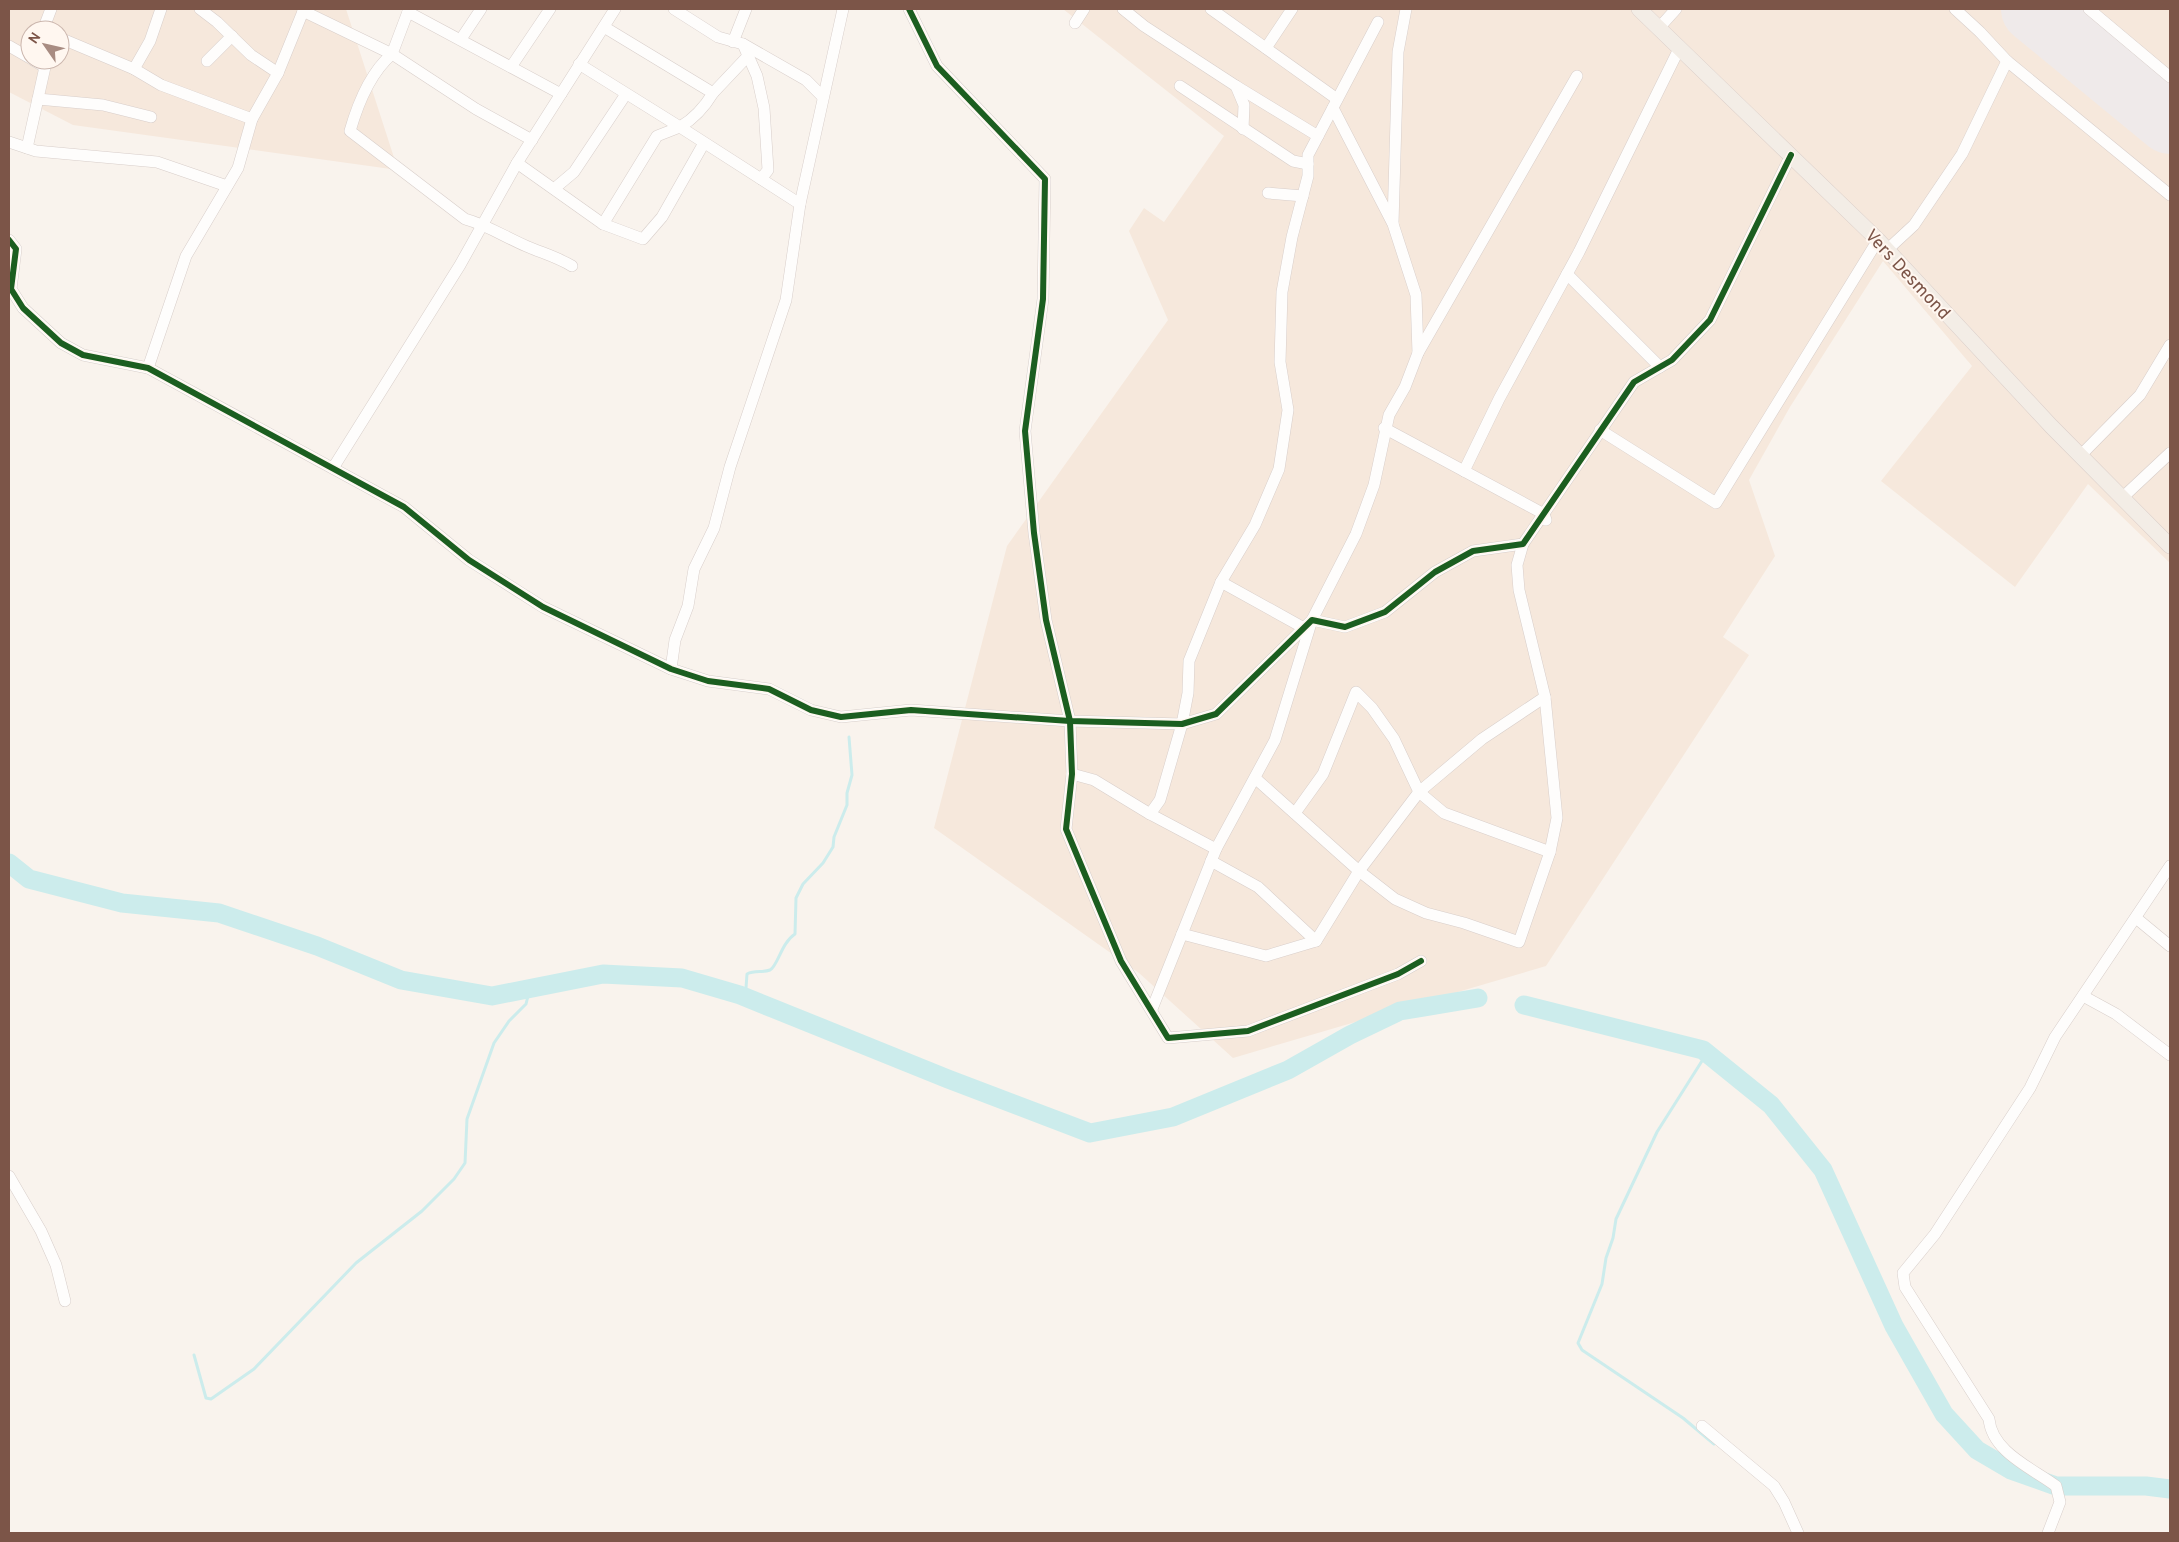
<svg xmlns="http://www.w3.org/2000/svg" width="2179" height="1542" font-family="Overpass,sans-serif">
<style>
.residential{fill:#f6e8dc;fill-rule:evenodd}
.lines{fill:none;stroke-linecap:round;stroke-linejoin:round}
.stream{stroke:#ccecec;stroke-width:3}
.river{stroke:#ccecec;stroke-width:19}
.runway{stroke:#efeaea;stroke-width:68}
.minor-casing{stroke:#d8ceca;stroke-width:12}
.major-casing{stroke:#dbcfca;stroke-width:16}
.minor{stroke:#fefdfc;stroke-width:11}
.major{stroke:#f3ede6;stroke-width:15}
.cycleway-casing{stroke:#fff7f0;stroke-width:9}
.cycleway{stroke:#1b5e20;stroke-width:6}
.labels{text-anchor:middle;stroke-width:4;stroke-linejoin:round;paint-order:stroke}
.street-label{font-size:18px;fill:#7c5548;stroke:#fff7f0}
</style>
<rect width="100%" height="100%" fill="#f9f3ed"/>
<g class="residential">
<path d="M 9,9 L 346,9 L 398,170 L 73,125 L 9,92 ZM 30,30 L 60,30 L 60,60 L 30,60 Z"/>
<polygon points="1063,9 2170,9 2170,563 2088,484 2015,587 1881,481 1972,366 1883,261 1790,407 1749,480 1775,556 1723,637 1749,655 1546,966 1233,1058 1139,973 934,828 1007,546 1168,320 1129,231 1144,208 1164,222 1224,136"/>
</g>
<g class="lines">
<g class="stream">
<path d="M 740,995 L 746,988 L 747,974 C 755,970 763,973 770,970 C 778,966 781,943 795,934 L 796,898 L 803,884 L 823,863 L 833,847 L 834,837 L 847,805 L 847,793 L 852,775 L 849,737"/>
<polyline points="1707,1053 1657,1132 1616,1219 1613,1238 1606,1258 1602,1284 1578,1343 1582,1350 1683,1418 1714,1444"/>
<polyline points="194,1355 206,1398 211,1399 254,1369 356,1263 422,1211 454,1179 465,1163 467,1119 494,1043 509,1021 526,1004 530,988"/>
</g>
<g class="river">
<polyline points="9,863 29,879 122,903 219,913 317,946 401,980 492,996 603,974 682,978 740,995 948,1079 1090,1133 1173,1117 1288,1070 1350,1035 1400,1011 1478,998"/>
<polyline points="1524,1005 1703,1050 1771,1105 1823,1170 1894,1326 1944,1414 1977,1450 2011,1470 2056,1486 2146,1486 2170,1489"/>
</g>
<polyline class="runway" points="2035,9 2170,120"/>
<g class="minor-casing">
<g id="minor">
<polyline points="200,9 217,22 251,55 278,73"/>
<polyline points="409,9 392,54 476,109 532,140"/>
<polyline points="674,9 718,37 743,44 806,80 823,97"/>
<polyline points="909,9 937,66 1045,179 1043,299 1025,431 1034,533 1046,620 1070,721 1072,774 1066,829 1121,961 1168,1038 1248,1031 1398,974 1421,961"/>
<polyline points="1123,9 1144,26 1236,86 1244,105 1243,129"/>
<polyline points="1211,9 1337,99"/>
<polyline points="1955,9 1980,32 2007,61 2170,195"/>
<polyline points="2089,9 2170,77"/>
<path d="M 303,11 L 392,54 C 370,73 358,103 350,131 L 465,219 C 487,225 505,237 526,246 C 542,253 557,257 572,266"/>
<polyline points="408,12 561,94"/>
<polyline points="1075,23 1084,9"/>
<polyline points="1658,29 1676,9"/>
<polyline points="43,30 51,9"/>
<polyline points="60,38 134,69 161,85 252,119"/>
<polyline points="461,39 481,9"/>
<polyline points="733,42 746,9"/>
<polyline points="743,44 757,76 764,108 768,170 761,179"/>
<polyline points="9,46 30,58"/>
<polyline points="1266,48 1292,9"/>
<polyline points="207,61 232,36"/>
<path d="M 579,64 L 680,127 C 695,118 704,108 713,93 L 604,27"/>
<polyline points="511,67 550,9"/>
<polyline points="134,69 150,41 161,9"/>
<polyline points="1180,86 1293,161 1308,164"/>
<polyline points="1236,86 1318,136"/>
<polyline points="713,93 747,57"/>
<polyline points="38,99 103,105 151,117"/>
<polyline points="9,142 36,151 157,162 227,186"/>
<polyline points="27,148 45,67 33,60"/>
<polyline points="517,163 603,224 643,239 662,217 704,143"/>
<polyline points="555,188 574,172 626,94"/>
<polyline points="1268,193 1303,196"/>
<polyline points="1393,223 1398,52 1406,9"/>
<polyline points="603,224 657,136 680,127 800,204"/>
<polyline points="9,240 16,249 11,289 23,308 61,343 83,355 148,368 404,507 469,560 543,607 671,669 708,681 769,689 811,710 841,717 911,710 1070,721 1182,724 1216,714 1312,620 1345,627 1385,612 1435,572 1473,551 1523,544 1634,382 1672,360 1710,320 1791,155"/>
<polyline points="1887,250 1914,225 1962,154 2007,61"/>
<polyline points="1567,274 1660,367"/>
<polyline points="1418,353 1577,76"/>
<polyline points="148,368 186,256 238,168 252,119 278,73 304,9"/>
<polyline points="1384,428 1544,514 1546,520"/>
<polyline points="1600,430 1716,503 1878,240"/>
<polyline points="2080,456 2140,395 2170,345"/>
<polyline points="333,468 460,265 517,163 615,9"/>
<polyline points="1464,471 1499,399 1579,252 1679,49"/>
<polyline points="2122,498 2170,453"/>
<polyline points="1221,582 1304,628"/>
<polyline points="671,669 675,640 688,606 694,569 714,528 730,467 786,300 800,204 843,9"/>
<polyline points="1072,774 1094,780 1150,814 1216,849"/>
<polyline points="1255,778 1359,871 1395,899 1426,913 1464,923 1519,942 1550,852 1557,818 1545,697 1519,590 1517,565 1523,544"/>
<polyline points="1295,813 1323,774 1356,692 1372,708 1394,739 1419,792 1444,813 1550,852"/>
<polyline points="1150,814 1160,800 1182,724 1188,693 1189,661 1221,582 1255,525 1279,469 1288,410 1280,362 1282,292 1292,237 1308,176 1308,155 1378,22"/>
<polyline points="1211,861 1258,887 1316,941"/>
<polyline points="2136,918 2170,946"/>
<polyline points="1182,934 1266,956 1316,941 1359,871 1419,792 1482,739 1545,697"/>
<polyline points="2083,996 2116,1014 2170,1055"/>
<polyline points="1152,1009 1216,849 1275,740 1312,620 1356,534 1374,485 1389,415 1405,387 1418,353 1416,295 1393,224 1333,108"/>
<polyline points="9,1176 41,1231 56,1265 65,1301"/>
<polyline points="1702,1426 1774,1486 1784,1502 1798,1533"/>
<path d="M 2048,1533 L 2060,1502 L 2056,1486 C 2032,1468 1992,1452 1989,1419 L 1905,1287 L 1903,1273 L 1935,1234 L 2030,1088 L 2055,1037 L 2170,866"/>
</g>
</g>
<g class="major-casing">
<polyline id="major" points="1639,9 1878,240 2051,426 2170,546"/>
</g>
<use href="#minor" class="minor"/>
<use href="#major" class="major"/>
<g class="cycleway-casing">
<g id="cycleway">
<polyline points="909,9 937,66 1045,179 1043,299 1025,431 1034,533 1046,620 1070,721 1072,774 1066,829 1121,961 1168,1038 1248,1031 1398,974 1421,961"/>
<polyline points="9,240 16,249 11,289 23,308 61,343 83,355 148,368 404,507 469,560 543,607 671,669 708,681 769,689 811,710 841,717 911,710 1070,721 1182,724 1216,714 1312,620 1345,627 1385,612 1435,572 1473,551 1523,544 1634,382 1672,360 1710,320 1791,155"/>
</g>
</g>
<use href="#cycleway" class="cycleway"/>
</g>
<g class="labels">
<g class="street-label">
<text transform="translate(1908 274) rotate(47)" y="6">Vers Desmond</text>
</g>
</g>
<rect width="2179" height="1542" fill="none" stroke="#7c5548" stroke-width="20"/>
<g transform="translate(45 45) rotate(304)"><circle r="24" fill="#fff7f0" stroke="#cbb6ad"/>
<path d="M0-4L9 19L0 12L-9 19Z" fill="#a88c82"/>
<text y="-8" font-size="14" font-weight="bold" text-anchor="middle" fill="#7c5548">N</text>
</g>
</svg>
